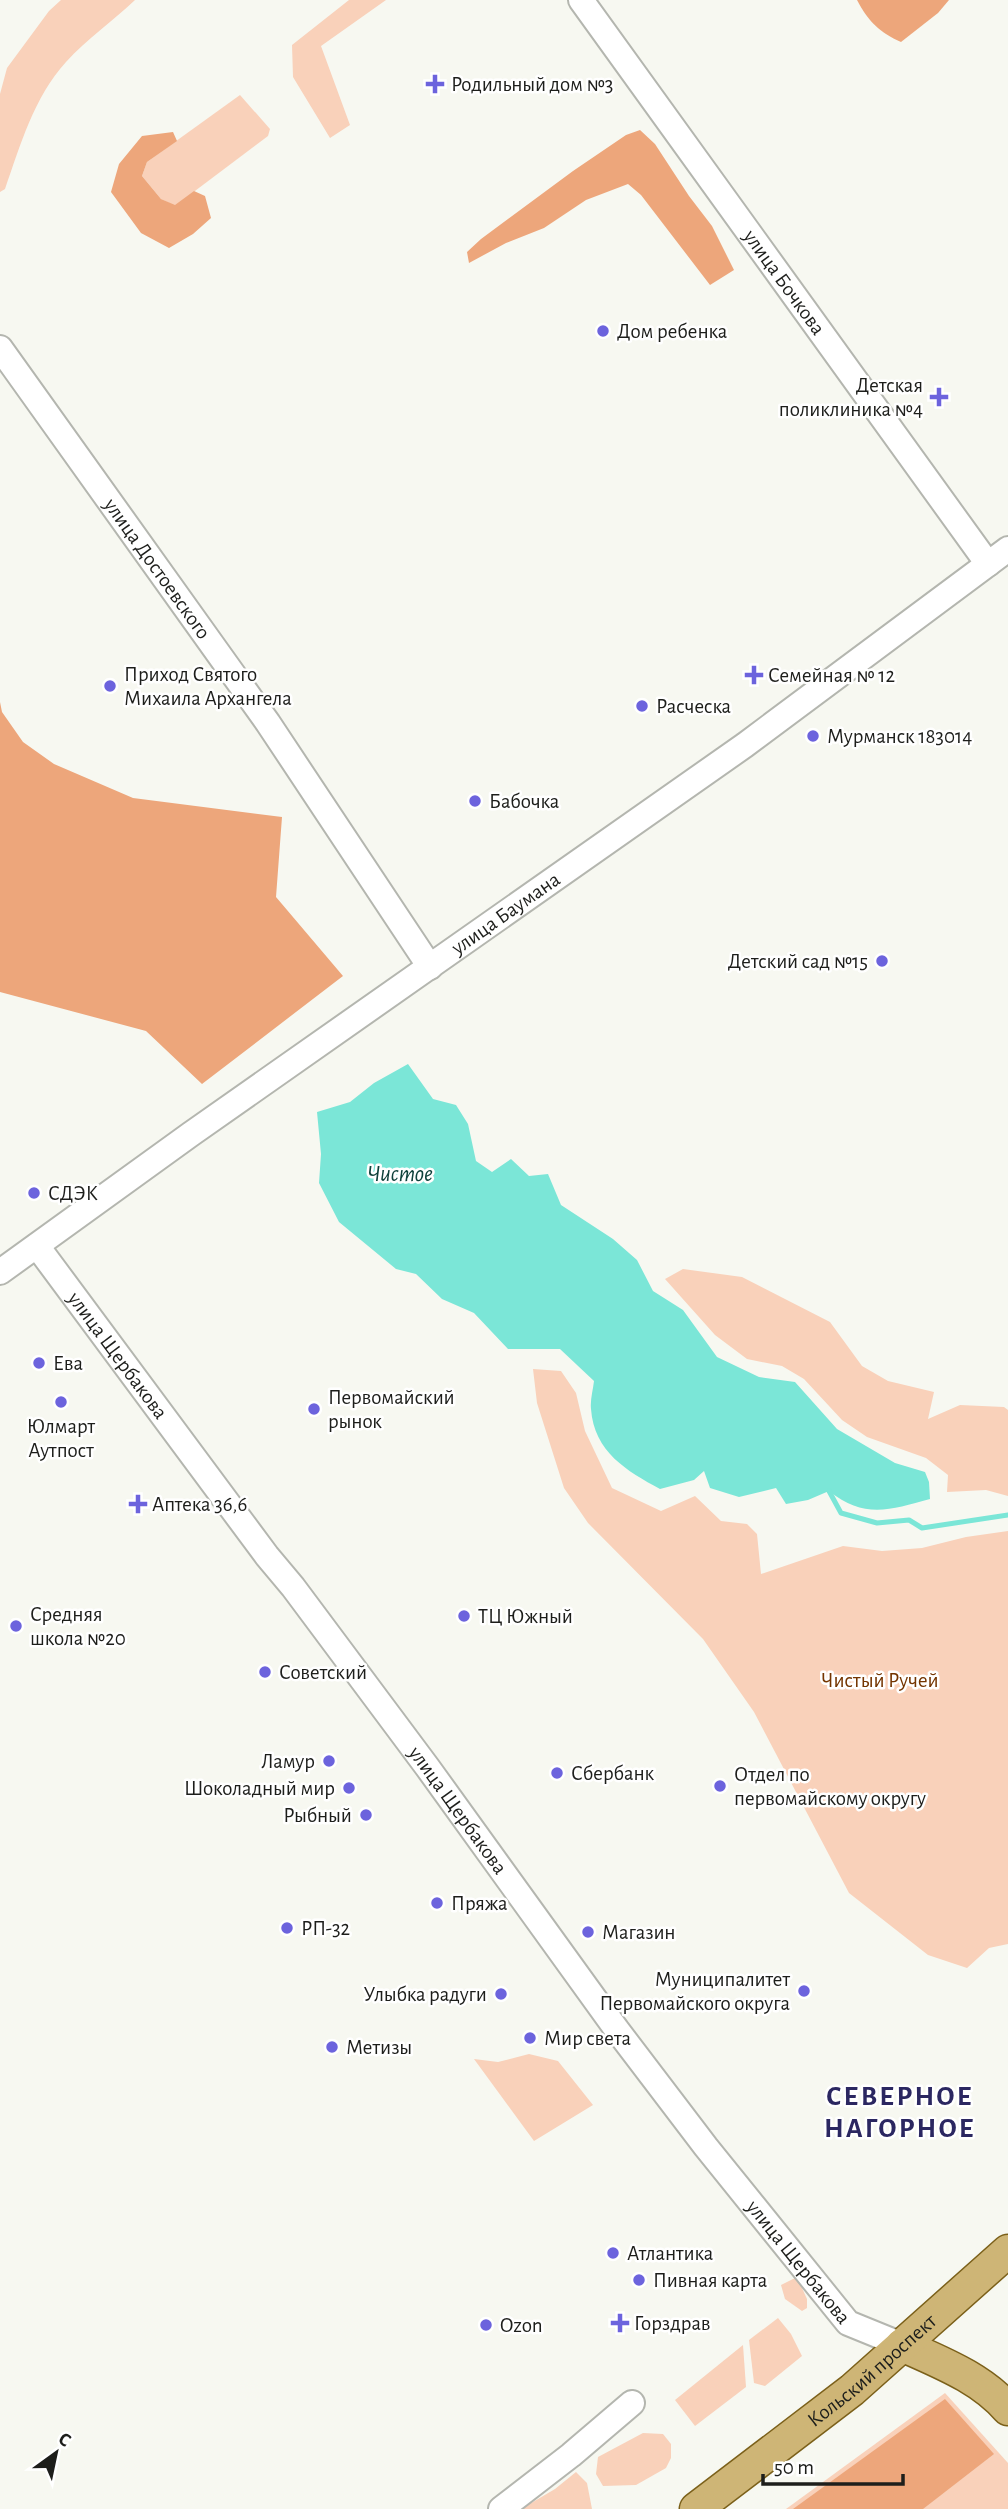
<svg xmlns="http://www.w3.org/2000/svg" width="1008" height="2509" font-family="'Alegreya Sans',sans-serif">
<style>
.green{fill:#f9d1ba}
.forest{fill:#eda67b}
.water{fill:#7be6d7}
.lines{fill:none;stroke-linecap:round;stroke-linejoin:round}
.stream{stroke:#7be6d7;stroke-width:5}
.minor-casing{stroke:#b4b6af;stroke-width:28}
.major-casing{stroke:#7b601a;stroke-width:35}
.minor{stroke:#fff;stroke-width:24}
.major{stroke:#ceb576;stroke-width:32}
.poi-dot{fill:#6c63dd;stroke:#fff;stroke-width:2.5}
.labels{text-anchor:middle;stroke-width:5;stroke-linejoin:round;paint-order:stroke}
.poi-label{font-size:21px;fill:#1d1e1b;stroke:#fff;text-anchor:start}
.street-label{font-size:21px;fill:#1d1e1b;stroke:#fff}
.park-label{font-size:21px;fill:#743500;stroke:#fff}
.water-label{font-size:23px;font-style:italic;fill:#0f413b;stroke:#fff}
.district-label{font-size:28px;font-weight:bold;letter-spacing:2px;fill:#2b2761;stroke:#fff}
</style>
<rect width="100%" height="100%" fill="#f7f8f1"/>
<g class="green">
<path d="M 61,0 L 135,0 C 113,21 87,39 66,62 C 34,97 20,146 5,189 L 0,192 L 0,94 L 7,68 L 49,11 Z"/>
<polygon points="349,0 386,0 321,46 350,125 330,138 293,77 292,45"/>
<polygon points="240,95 270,129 268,136 175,206 161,199 142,176 147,162"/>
<polygon points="683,1269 742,1277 830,1322 862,1366 888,1381 934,1392 928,1419 960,1405 1004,1407 1008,1410 1008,1496 986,1490 947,1492 948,1475 926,1458 867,1437 842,1420 804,1379 782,1366 747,1359 715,1335 665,1279"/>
<polygon points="533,1369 561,1371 576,1393 585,1431 612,1488 661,1511 695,1496 721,1521 747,1524 757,1534 761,1574 843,1546 882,1551 922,1548 966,1537 1008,1531 1008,1944 989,1948 967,1968 928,1955 849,1893 754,1712 703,1639 588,1523 564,1488 537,1403"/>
<polygon points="529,2054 558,2061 593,2105 534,2141 474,2059 498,2062"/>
<polygon points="797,2277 807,2299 807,2308 802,2311 785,2299 781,2285"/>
<polygon points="778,2318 791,2334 802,2356 765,2386 754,2383 749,2340"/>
<polygon points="743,2345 746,2387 695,2426 675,2400"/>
<polygon points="945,2393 1008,2463 1008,2509 786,2509"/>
<polygon points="643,2433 663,2434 671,2444 671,2458 666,2468 636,2485 603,2486 596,2474 598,2457"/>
<polygon points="576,2472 587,2483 592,2509 521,2509 555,2489"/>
</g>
<g class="forest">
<path d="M 857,0 L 949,0 L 938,13 L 901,42 C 880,33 868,21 857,0 Z"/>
<polygon points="640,130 655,144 689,196 712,226 734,270 710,285 641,195 628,184 586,200 544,228 506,243 469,263 467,252 481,239 573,171 626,135"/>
<polygon points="173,132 177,141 147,162 142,176 161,199 175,205 194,191 205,196 211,218 193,234 169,248 141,233 111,192 119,164 142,136"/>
<polygon points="0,702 2,712 23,742 54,764 133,798 282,817 276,897 343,976 202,1084 146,1031 0,992"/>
<polygon points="945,2399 994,2454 923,2509 793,2509"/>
</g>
<path class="water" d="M 408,1064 L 433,1099 L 456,1105 L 468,1124 L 476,1161 L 492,1172 L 511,1159 L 529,1176 L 548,1174 L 561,1205 L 613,1239 L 637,1260 L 653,1291 L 683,1310 L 717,1357 L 759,1377 L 795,1382 L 837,1429 L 895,1463 L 925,1472 L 929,1482 L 930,1499 C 890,1510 864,1519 829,1491 L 808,1500 L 786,1504 L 776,1488 L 739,1497 L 710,1488 L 704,1471 L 694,1480 L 660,1489 C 627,1471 594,1452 591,1409 C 590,1400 593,1390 594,1381 L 560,1349 L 508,1349 L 474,1313 L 442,1299 L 416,1274 L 396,1269 L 339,1222 L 319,1183 L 321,1154 L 317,1112 L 350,1102 L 374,1083 Z"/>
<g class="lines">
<polyline class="stream" points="829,1491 841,1513 877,1523 909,1520 922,1528 1008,1515"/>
<g class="minor-casing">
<g id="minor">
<path id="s1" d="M 581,0 L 988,564"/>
<path id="s2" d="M 0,348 L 268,723 L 430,967"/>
<path id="s3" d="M 37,1246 L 267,1556 L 293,1587 L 428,1768 L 617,2030 L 706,2147 L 848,2323 L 902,2345"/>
<path id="s4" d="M 0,1272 L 191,1134 L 745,745 L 1008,549"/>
<polyline points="501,2509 571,2455 632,2403"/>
</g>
</g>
<g class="major-casing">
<g id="major">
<path d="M 902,2345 C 939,2362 980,2377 1008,2409"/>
<path id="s5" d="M 696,2509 L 852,2390 L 1008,2251"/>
</g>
</g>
<use href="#minor" class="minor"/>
<use href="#major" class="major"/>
</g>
<g class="poi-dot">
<path d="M431.5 73.5h7v7h7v7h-7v7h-7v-7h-7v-7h7z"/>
<circle cx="603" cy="331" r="7"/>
<path d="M935.5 386.5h7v7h7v7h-7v7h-7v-7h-7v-7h7z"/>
<path d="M750.5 664.5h7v7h7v7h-7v7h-7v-7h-7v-7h7z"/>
<circle cx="110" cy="686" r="7"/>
<circle cx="642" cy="706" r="7"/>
<circle cx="813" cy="736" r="7"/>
<circle cx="475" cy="801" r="7"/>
<circle cx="882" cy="961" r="7"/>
<circle cx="34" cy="1193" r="7"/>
<circle cx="39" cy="1363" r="7"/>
<circle cx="61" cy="1402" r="7"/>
<circle cx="314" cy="1409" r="7"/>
<path d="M134.5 1493.5h7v7h7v7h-7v7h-7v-7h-7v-7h7z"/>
<circle cx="464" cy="1616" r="7"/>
<circle cx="16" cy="1626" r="7"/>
<circle cx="265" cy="1672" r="7"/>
<circle cx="329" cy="1761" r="7"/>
<circle cx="557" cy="1773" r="7"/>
<circle cx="720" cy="1786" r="7"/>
<circle cx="349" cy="1788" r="7"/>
<circle cx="366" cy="1815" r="7"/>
<circle cx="437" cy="1903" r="7"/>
<circle cx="287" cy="1928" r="7"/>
<circle cx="588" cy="1932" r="7"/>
<circle cx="804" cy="1991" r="7"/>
<circle cx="501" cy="1994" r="7"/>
<circle cx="530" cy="2038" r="7"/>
<circle cx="332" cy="2047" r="7"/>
<circle cx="613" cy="2253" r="7"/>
<circle cx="639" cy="2280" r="7"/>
<path d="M616.5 2312.5h7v7h7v7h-7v7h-7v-7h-7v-7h7z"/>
<circle cx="486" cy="2325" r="7"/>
</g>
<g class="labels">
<g class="poi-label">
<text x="451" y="91">Родильный дом №3</text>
<text x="617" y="338">Дом ребенка</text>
<text x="923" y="392" text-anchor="end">Детская<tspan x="923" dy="24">поликлиника №4</tspan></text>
<text x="124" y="681">Приход Святого<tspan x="124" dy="24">Михаила Архангела</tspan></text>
<text x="768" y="682">Семейная № 12</text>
<text x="656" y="713">Расческа</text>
<text x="827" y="743">Мурманск 183014</text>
<text x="489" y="808">Бабочка</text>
<text x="868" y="968" text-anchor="end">Детский сад №15</text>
<text x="48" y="1200">СДЭК</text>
<text x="53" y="1370">Ева</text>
<text x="328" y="1404">Первомайский<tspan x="328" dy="24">рынок</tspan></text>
<text x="61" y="1433" text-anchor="middle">Юлмарт<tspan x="61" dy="24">Аутпост</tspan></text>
<text x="152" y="1511">Аптека 36,6</text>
<text x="30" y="1621">Средняя<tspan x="30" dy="24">школа №20</tspan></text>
<text x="478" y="1623">ТЦ Южный</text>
<text x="279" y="1679">Советский</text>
<text x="315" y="1768" text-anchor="end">Ламур</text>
<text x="571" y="1780">Сбербанк</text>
<text x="734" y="1781">Отдел по<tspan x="734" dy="24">первомайскому округу</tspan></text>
<text x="335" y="1795" text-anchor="end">Шоколадный мир</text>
<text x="352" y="1822" text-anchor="end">Рыбный</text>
<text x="451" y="1910">Пряжа</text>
<text x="301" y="1935">РП-32</text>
<text x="602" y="1939">Магазин</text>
<text x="790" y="1986" text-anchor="end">Муниципалитет<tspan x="790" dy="24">Первомайского округа</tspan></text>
<text x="487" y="2001" text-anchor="end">Улыбка радуги</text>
<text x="544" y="2045">Мир света</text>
<text x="346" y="2054">Метизы</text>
<text x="627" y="2260">Атлантика</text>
<text x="653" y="2287">Пивная карта</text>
<text x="634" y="2330">Горздрав</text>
<text x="500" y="2332">Ozon</text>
</g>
<g class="street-label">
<text dy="7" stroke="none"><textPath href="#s1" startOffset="348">улица Бочкова</textPath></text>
<text dy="7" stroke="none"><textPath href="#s2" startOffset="271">улица Достоевского</textPath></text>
<text dy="7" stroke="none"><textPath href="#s4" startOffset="620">улица Баумана</textPath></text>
<text dy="7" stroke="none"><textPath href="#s3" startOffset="136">улица Щербакова</textPath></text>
<text dy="7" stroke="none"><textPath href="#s3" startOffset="704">улица Щербакова</textPath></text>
<text dy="7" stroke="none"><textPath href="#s3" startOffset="1270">улица Щербакова</textPath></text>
<text dy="7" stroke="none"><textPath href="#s5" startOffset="224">Кольский проспект</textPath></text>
</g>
<g class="park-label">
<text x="880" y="1687">Чистый Ручей</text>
</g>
<g class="water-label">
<text x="400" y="1181">Чистое</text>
</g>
<g class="district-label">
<text x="900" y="2105">СЕВЕРНОЕ<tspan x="900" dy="32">НАГОРНОЕ</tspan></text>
</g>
</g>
<g transform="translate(56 2453) rotate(33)" stroke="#ffffff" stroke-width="5" paint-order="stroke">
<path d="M0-5L12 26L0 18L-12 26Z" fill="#1d1e1b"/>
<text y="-10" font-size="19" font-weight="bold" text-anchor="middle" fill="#1d1e1b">С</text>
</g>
<path d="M763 2474v10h140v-10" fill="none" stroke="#1d1e1b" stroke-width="3.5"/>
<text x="774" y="2474" font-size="21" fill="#1d1e1b" stroke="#ffffff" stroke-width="5" paint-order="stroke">50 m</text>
</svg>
